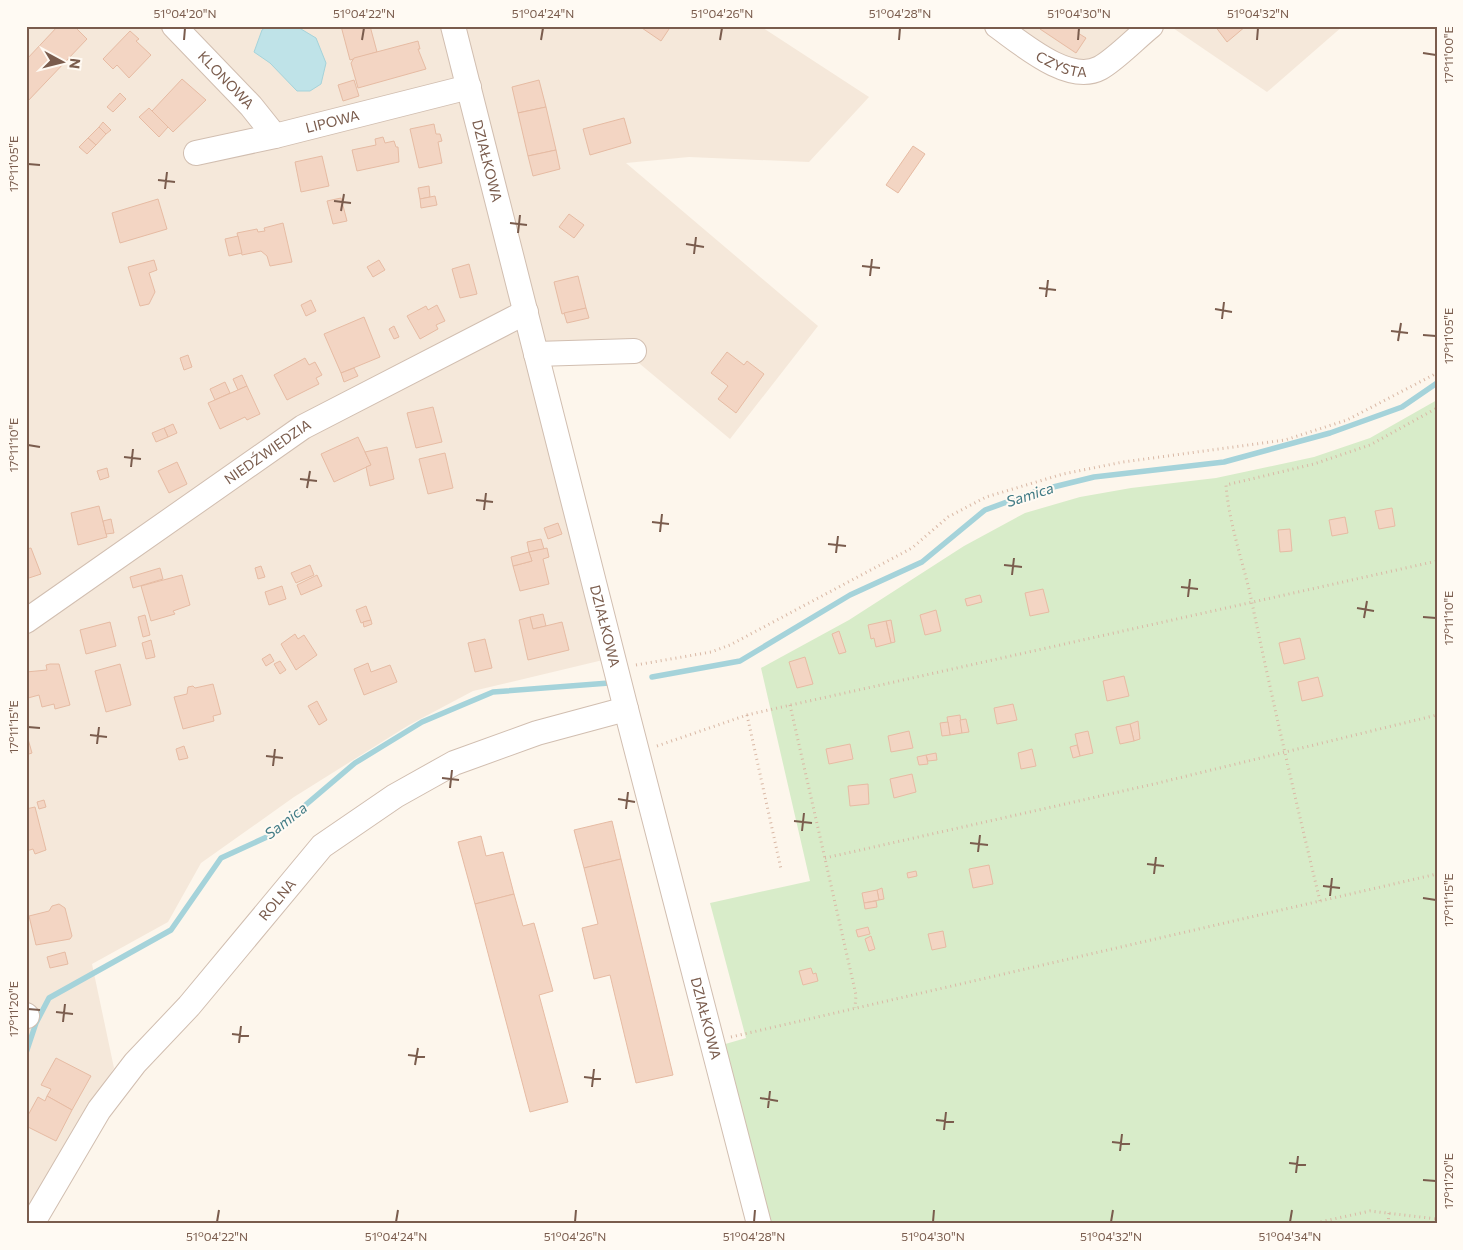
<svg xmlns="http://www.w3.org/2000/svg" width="1463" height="1250" font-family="Commissioner,sans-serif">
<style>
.residential{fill:#f5e8da}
.green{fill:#d8ecc9}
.water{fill:#bfe3e8;stroke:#a5d3da}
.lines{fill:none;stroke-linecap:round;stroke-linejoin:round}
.stream{stroke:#a5d3da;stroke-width:5.5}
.building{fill:#f3d5c3;stroke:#e6bba3}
.minor-casing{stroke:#d1beb0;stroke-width:26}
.path{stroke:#d9b8a5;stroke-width:3;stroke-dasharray:1 4;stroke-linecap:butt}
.minor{stroke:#fff;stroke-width:24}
.ticks{fill:none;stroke:#7a5c4d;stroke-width:2}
.labels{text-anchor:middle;stroke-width:4;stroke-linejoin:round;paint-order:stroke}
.street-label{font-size:14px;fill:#7a5c4d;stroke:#fffaf3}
.water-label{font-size:15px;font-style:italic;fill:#437c86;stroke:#fffaf3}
.neatline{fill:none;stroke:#7a5c4d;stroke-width:2}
.ticks-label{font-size:12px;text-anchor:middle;fill:#7a5c4d}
</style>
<rect width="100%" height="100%" fill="#fdf6ec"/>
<g class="residential">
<polygon points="26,26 442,26 603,660 473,691 409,725 294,797 201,863 168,922 92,964 114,1068 26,1210"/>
<polygon points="465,26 760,26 869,97 809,162 689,157 626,163 818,326 730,439 634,359 545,346"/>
<polygon points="1016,26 1141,26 1096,63 1076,67"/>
<polygon points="1170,26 1343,26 1267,92"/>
</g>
<polygon class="green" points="1437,400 1437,1224 768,1224 722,1045 746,1038 710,903 810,881 761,668 849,620 964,546 1025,513 1080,497 1131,488 1216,478 1314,457 1370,438"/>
<polygon class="water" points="267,26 296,26 316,38 326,63 321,84 310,91 297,91 270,63 254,52 262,30"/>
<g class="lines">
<g class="stream">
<polyline points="652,677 740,661 850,595 922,562 985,510 1037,491 1094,477 1224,462 1330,433 1402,407 1437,383"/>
<polyline points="26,1053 36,1023 49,998 171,930 221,858 269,836 355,763 422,722 493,692 609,683"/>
</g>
</g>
<g class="building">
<polygon points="58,26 74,26 87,39 26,103 26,60"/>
<polygon points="341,26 370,26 377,52 350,60"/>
<polygon points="639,26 671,26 661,41"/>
<polygon points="1042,26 1081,26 1078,33 1086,38 1076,53 1040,29"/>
<polygon points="1215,26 1246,26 1227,42"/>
<polygon points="130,31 139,39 136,41 151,55 129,78 117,65 113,69 103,59"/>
<polygon points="418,41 420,49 418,49 426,69 358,88 351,63 354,58"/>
<polygon points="182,79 206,100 173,132 152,111"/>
<polygon points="354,80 359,96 343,101 338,85"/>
<polygon points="539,80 546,107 518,113 512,87"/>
<polygon points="120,93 126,99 113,112 107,107"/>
<polygon points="546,107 556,150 528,156 518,113"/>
<polygon points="149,108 168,127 159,137 139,117"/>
<polygon points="624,118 631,143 590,155 583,129"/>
<polygon points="103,122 111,130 106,134 99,127"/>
<polygon points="434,124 436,134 440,134 442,141 438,142 442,163 419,168 410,129"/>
<polygon points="99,127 106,134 96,145 88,138"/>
<polygon points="383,137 385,143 394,141 396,147 398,147 399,162 357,171 352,150 376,145 375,139"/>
<polygon points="88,138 96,145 87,154 79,147"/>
<polygon points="913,146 925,154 898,193 886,185"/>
<polygon points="556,150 560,169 533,176 528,156"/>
<polygon points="322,156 329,186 301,192 295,162"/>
<polygon points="429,186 430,197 420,199 418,188"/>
<polygon points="435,196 437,205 421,208 420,199"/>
<polygon points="341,198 347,221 333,224 327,201"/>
<polygon points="158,199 167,229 120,243 112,213"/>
<polygon points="569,214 584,225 574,238 559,227"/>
<polygon points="283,223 292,262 270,266 267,256 261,251 242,255 237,233 257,229 258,232 265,231 264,228"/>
<polygon points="238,236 242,253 229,256 225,239"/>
<polygon points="154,260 157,270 149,273 155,292 149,304 140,306 128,267"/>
<polygon points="379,260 385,270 373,277 367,267"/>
<polygon points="469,264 477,294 460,298 452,269"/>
<polygon points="578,276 586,308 562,314 554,282"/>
<polygon points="311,300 316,311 306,316 301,305"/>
<polygon points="437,305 445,321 436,325 438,329 420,339 407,316 426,306 428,310"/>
<polygon points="586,308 589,318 567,323 564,313"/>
<polygon points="364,317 380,357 341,373 324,334"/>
<polygon points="394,326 399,337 394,339 389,329"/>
<polygon points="727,352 744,365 747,361 764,374 736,413 718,399 728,386 711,373"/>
<polygon points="188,355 192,367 184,370 180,358"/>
<polygon points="305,358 309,365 315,362 322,375 316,378 319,384 287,400 274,375"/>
<polygon points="354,368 358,376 344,382 341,373"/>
<polygon points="242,375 247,386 238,390 233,379"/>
<polygon points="225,382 230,393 215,400 210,389"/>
<polygon points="247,386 260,414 247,420 245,417 220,429 208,403"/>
<polygon points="433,407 442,442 416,448 407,413"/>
<polygon points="173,424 177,433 168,437 164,428"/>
<polygon points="164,428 168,437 156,442 152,433"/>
<polygon points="358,437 371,465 334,482 321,454"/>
<polygon points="387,447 394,479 370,486 366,467 371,465 365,452"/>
<polygon points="445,453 453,488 428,494 419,459"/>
<polygon points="177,462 187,484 169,493 158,471"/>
<polygon points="107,468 109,477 100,480 97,471"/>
<polygon points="99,506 107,537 78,545 71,513"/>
<polygon points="1392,508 1395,526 1379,529 1375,511"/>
<polygon points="1345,517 1348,533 1332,536 1329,520"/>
<polygon points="111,519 114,533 106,534 103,521"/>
<polygon points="558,523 562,534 548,539 544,528"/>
<polygon points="1290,529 1292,551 1280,552 1278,530"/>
<polygon points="541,539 544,549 529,552 527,542"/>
<polygon points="31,548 41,574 26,579 26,549"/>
<polygon points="547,548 549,557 543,559 549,584 520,591 513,566 532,561 529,552"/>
<polygon points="529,552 532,561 513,566 511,557"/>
<polygon points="310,565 314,575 296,583 291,573"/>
<polygon points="261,566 265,577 258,579 255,568"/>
<polygon points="160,568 163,579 133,588 130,577"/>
<polygon points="182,575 190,605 173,611 175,614 151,621 141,586"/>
<polygon points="317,575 322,586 301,595 297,585"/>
<polygon points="282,586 286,599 269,605 265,592"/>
<polygon points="1043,589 1049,612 1030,616 1025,593"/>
<polygon points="980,595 982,602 967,606 965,599"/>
<polygon points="366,606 371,620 361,623 356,610"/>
<polygon points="936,610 941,631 925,635 920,615"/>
<polygon points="543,614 546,626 533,629 530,617"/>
<polygon points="145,615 150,635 143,637 138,617"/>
<polygon points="530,617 533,629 562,622 569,650 528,660 519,620"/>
<polygon points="371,620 372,624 364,627 363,622"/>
<polygon points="891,620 895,642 891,643 886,621"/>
<polygon points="886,621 891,643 876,647 874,638 871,639 868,625"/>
<polygon points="110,622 116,646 86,654 80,630"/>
<polygon points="839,631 846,652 839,654 832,634"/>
<polygon points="295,634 298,639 304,635 317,655 296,670 281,644"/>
<polygon points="1300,638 1305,659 1284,664 1279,643"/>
<polygon points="485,639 492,668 475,672 468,643"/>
<polygon points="151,640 155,657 146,659 142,643"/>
<polygon points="270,654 274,661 266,666 262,659"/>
<polygon points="805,657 813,684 797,688 789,662"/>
<polygon points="280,661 286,670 280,674 274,664"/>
<polygon points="368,663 371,672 390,665 397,682 364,695 354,669"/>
<polygon points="50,664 59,664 70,705 55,709 54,704 42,707 39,695 28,698 26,672 47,670 46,665"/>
<polygon points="120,664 131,705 106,712 95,671"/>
<polygon points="1124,676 1129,696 1107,701 1103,681"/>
<polygon points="1318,677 1323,696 1302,701 1298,682"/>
<polygon points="213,684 221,714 213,716 214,721 183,729 174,697 187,694 188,687 193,686 195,688"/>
<polygon points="317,701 327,720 319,725 308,706"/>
<polygon points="1013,704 1017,720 997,724 994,708"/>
<polygon points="960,715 962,733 950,735 947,717"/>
<polygon points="966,719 969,732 962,733 960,720"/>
<polygon points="1138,721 1140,739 1134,741 1130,724"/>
<polygon points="948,722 950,735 942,736 940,723"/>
<polygon points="1130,724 1134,741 1120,744 1116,727"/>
<polygon points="909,731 913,748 891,752 888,736"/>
<polygon points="1088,731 1093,753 1080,756 1075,734"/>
<polygon points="26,732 32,753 26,755"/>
<polygon points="850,744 853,759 829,764 826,749"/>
<polygon points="1077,745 1080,756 1073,758 1070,747"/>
<polygon points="184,746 188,758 179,760 176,749"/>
<polygon points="1032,749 1036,766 1021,769 1018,753"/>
<polygon points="936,753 937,760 928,761 926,755"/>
<polygon points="926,755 928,764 919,765 917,757"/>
<polygon points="912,774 916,792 894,798 890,779"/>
<polygon points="868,784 869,804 850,806 848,786"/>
<polygon points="44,800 46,807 39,809 37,802"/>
<polygon points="35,807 46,850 35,854 33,849 26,851 26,809"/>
<polygon points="612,821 621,859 584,868 574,830"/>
<polygon points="481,836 486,856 503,852 514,894 475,904 458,842"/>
<polygon points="621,859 673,1075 636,1083 610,975 594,979 582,928 598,924 584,868"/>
<polygon points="989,865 993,884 973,888 969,869"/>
<polygon points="916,871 917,876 908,878 907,873"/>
<polygon points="882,888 884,899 879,900 877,890"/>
<polygon points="877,890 879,900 864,903 862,893"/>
<polygon points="514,894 523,926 534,923 553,991 539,995 568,1102 530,1112 475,904"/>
<polygon points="876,901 877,907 865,909 864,903"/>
<polygon points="59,904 65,908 72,936 70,939 36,945 29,916 49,911 52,906"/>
<polygon points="868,927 870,934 858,937 856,930"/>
<polygon points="943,931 946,947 932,950 928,934"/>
<polygon points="871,936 875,949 869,951 865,939"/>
<polygon points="65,952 68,964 50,968 47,957"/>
<polygon points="811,968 813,974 816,973 818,981 803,985 799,971"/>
<polygon points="56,1058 91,1076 72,1110 47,1096 51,1089 41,1085"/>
<polygon points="47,1096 72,1110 56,1141 26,1126 26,1119 38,1097 45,1101"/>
</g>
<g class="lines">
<g class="minor-casing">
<g id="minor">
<path id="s1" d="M 174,26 L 251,106 L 275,136"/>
<path id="s2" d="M 453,26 L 626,709 L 759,1224"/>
<path id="s3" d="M 997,26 C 1021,43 1069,85 1100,68 C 1115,60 1136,38 1151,26"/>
<path id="s4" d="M 196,153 L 275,136 L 469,87"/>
<polyline points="536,354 634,351"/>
<path id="s5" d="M 26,621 L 303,427 L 526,312"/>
<polyline points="26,1015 27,1016"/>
<path id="s6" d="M 32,1224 L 99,1110 L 135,1063 L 189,1006 L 322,846 L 395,796 L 454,763 L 537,733 L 626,709"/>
</g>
</g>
<g class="path">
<polyline points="636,665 711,652 730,645 912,548 948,517 986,497 1063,474 1123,462 1285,440 1347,420 1437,373"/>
<polyline points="790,705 856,995 855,1008"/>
<polyline points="747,715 781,869"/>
<polyline points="657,746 747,715 773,709 1437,561"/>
<polyline points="825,858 1154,784 1437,715"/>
<path d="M 1320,901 C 1296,802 1273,703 1252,603 C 1244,564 1229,525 1226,485 L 1314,464 L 1370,445 L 1437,408"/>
<polyline points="731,1037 1437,874"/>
<polyline points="1311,1224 1370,1211 1437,1219"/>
<polyline points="1388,1224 1389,1213"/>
</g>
<use href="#minor" class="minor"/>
</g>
<path class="ticks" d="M 184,40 L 185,28M 362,40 L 364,28M 541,40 L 543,28M 720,40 L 722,28M 899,40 L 900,28M 1078,40 L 1079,28M 1257,40 L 1258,28M 1423,53 L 1436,55M 28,164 L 40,165M 158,180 L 175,182M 165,189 L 167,172M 334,201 L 351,203M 341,211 L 344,194M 510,223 L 527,225M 518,233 L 520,215M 686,244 L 704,247M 694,254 L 696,237M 862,266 L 880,268M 870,276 L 872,259M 1039,288 L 1056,290M 1046,297 L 1048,280M 1215,309 L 1232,312M 1222,319 L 1224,302M 1391,331 L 1408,333M 1423,335 L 1436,336M 1398,341 L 1401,323M 28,445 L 40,447M 124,457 L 141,459M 131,467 L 133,449M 300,479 L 317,481M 307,488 L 310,471M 476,500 L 493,502M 484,510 L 486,493M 652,522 L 669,524M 660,532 L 662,514M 828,544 L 846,546M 836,553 L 838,536M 1004,565 L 1022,567M 1012,575 L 1014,558M 1181,587 L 1198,589M 1188,597 L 1190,579M 1357,608 L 1374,611M 1423,617 L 1436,618M 1364,618 L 1367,601M 28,727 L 40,728M 90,735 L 107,737M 97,744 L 99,727M 266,756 L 283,758M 273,766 L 275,749M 442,778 L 459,780M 450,788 L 452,770M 618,799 L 635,802M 626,809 L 628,792M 794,821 L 812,823M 802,831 L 804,813M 970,843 L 988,845M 978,852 L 980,835M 1147,864 L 1164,866M 1154,874 L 1156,857M 1323,886 L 1340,888M 1330,896 L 1332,878M 1423,898 L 1436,900M 28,1009 L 40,1010M 56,1012 L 73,1014M 63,1022 L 65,1004M 232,1034 L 249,1036M 239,1043 L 241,1026M 408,1055 L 425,1057M 415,1065 L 418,1048M 584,1077 L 601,1079M 592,1087 L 594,1069M 760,1098 L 778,1101M 768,1108 L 770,1091M 936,1120 L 954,1122M 944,1130 L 946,1112M 1112,1142 L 1130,1144M 1120,1151 L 1122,1134M 1289,1163 L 1306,1165M 1296,1173 L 1298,1156M 1423,1180 L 1436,1181M 217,1222 L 219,1210M 396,1222 L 398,1210M 575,1222 L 576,1210M 754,1222 L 755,1210M 933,1222 L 934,1210M 1111,1222 L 1113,1210M 1290,1222 L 1292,1210"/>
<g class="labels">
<g class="street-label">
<text dy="5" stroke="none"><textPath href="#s3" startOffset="76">CZYSTA</textPath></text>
<text dy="5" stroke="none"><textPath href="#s1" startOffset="75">KLONOWA</textPath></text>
<text dy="5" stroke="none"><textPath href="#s4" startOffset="140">LIPOWA</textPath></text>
<text dy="5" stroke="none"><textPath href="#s2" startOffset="139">DZIAŁKOWA</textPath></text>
<text dy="5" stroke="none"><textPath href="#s5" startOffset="295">NIEDŹWIEDZIA</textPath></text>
<text dy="5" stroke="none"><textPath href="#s2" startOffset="619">DZIAŁKOWA</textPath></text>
<text dy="5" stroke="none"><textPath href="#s6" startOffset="408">ROLNA</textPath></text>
<text dy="5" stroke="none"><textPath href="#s2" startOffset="1024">DZIAŁKOWA</textPath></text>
</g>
<g class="water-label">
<text transform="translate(1030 495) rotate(-18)" y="5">Samica</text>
<text transform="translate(286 821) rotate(-38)" y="5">Samica</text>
</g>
</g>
<rect width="1463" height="1250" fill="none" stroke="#fffaf3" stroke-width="55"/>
<g transform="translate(62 62) rotate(97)" stroke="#fffaf3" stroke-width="4" paint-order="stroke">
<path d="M0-4L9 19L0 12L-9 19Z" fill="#7a5c4d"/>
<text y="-8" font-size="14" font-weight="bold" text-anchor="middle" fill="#7a5c4d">N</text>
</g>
<rect x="28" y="28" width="1408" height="1194" class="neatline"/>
<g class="ticks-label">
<text x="185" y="18">51°04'20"N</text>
<text x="364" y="18">51°04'22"N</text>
<text x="543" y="18">51°04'24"N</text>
<text x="722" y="18">51°04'26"N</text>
<text x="900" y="18">51°04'28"N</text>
<text x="1079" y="18">51°04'30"N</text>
<text x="1258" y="18">51°04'32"N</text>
<text transform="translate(1449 55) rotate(-90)" y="4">17°11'00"E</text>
<text transform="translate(14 164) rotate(-90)" y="4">17°11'05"E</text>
<text transform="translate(1449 336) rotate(-90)" y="4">17°11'05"E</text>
<text transform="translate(14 445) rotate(-90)" y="4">17°11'10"E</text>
<text transform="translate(1449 618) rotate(-90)" y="4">17°11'10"E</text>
<text transform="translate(14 727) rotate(-90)" y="4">17°11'15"E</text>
<text transform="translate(1449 900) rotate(-90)" y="4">17°11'15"E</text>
<text transform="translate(14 1009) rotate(-90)" y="4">17°11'20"E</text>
<text transform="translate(1449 1181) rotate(-90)" y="4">17°11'20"E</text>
<text x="217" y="1241">51°04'22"N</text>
<text x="396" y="1241">51°04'24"N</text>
<text x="575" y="1241">51°04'26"N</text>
<text x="754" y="1241">51°04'28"N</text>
<text x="933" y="1241">51°04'30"N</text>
<text x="1111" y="1241">51°04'32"N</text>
<text x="1290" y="1241">51°04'34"N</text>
</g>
</svg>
